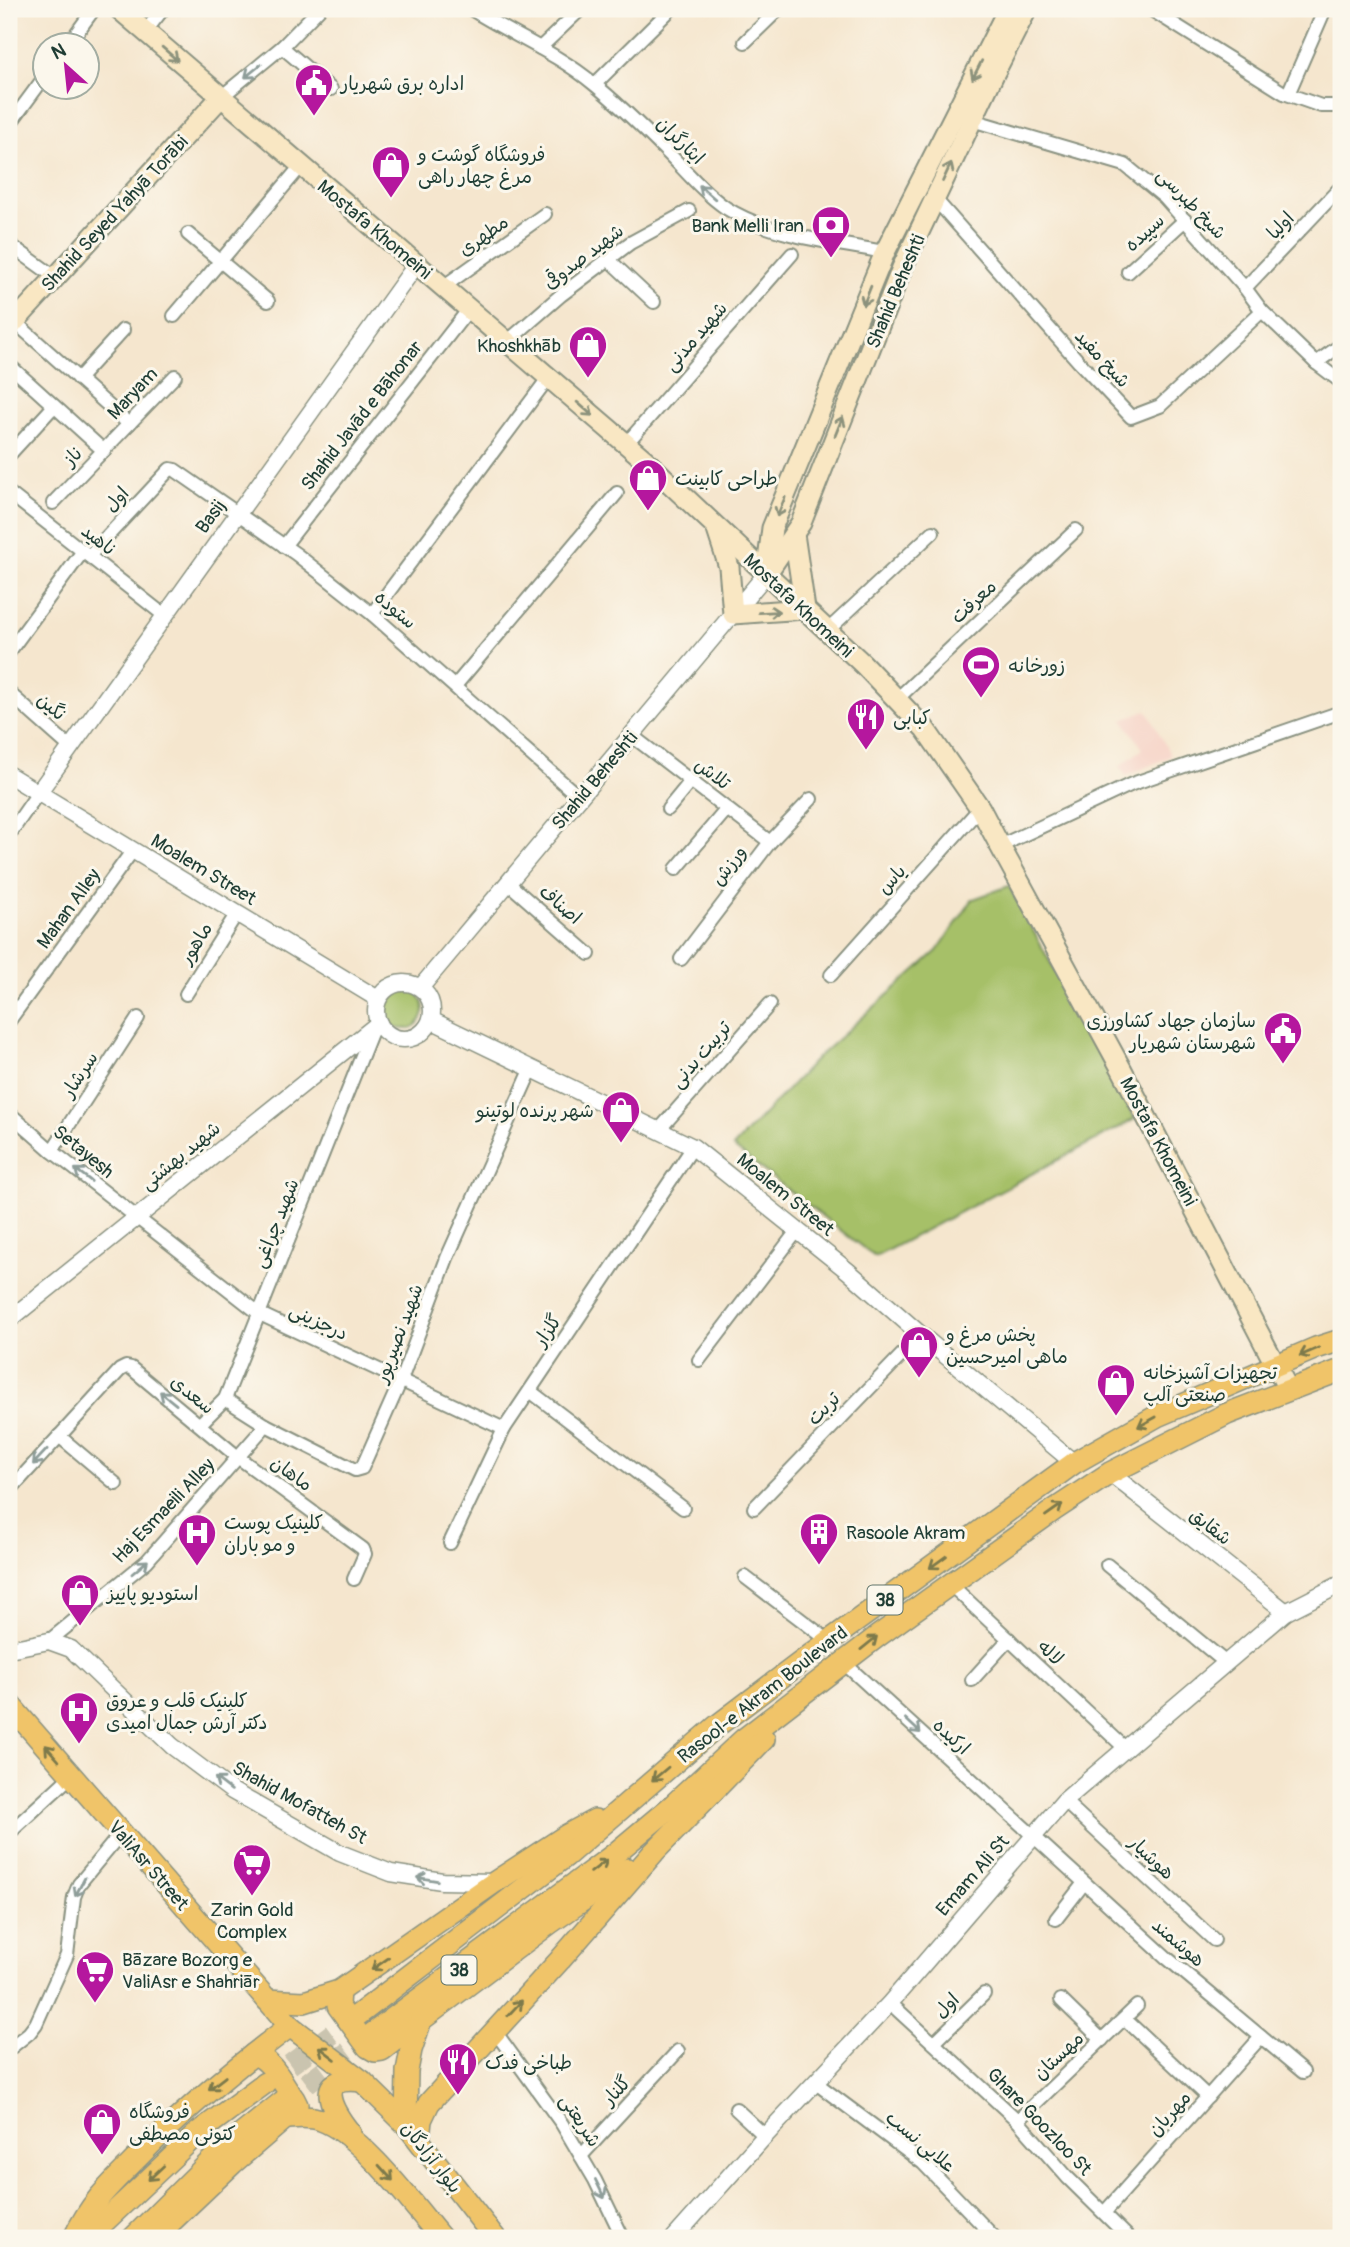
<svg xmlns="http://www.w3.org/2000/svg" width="1350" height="2247" font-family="Pangolin,'Playpen Sans Arabic',sans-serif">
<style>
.built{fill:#f6d1c5}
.green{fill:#a6c067;stroke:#627e4e;stroke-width:2}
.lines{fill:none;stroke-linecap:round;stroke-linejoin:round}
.primary-tunnel{stroke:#cac4af;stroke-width:21;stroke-dasharray:21 10;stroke-linecap:butt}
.minor-casing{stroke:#8a9281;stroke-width:16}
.tertiary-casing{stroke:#8a9281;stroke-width:19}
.secondary-casing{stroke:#8a9281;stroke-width:23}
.primary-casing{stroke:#8a9281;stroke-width:24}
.minor{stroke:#fff;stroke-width:12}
.tertiary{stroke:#fff;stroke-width:16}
.secondary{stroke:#f9e7c3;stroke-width:19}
.primary{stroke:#f0c469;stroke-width:21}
.oneway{stroke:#8c927c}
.oneway2{stroke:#8f9e9a}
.oneway3{stroke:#7d7a4c}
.labels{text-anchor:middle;stroke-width:6;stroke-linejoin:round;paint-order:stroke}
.shield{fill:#fbf7ec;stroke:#61756b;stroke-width:2}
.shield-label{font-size:18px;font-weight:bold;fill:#1f3d34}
.poi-label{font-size:19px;fill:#1f3d34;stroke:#fbf7ec;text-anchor:start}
.street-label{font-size:19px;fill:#1f3d34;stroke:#fbf7ec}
</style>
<rect width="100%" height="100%" fill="#fbf7ec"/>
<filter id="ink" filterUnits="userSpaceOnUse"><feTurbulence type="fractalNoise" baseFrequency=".0143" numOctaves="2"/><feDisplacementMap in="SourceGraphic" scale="14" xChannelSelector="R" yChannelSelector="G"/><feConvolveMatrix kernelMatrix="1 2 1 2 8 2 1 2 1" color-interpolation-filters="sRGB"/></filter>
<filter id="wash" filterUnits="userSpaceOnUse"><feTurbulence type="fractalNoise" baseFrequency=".00686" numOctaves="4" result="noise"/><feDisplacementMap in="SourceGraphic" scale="28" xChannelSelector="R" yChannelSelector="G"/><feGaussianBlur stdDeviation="1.57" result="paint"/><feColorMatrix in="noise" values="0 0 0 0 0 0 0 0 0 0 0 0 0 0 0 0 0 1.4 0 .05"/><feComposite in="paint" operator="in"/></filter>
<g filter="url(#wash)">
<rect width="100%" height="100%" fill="#f5e6ce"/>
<polygon class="built" points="1147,710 1171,756 1126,776 1120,766 1143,749 1123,720"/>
<g class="green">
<polygon points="1009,886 1135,1119 875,1257 733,1147 818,1057 937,951 973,899"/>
<circle cx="404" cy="1009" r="20"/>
</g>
</g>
<g filter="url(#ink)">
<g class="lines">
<g class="primary-tunnel">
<polyline points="265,2083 358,2015"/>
<polyline points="282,2102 372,2034"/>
</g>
<g class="minor-casing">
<g id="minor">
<path d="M 471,9 C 512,35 557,53 594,84 C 620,105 645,130 668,153 C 687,172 704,193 726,208 C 770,236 835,243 885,252"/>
<polyline points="1150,9 1284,93 1321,106 1341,106"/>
<polyline points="145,32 163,9"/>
<polyline points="745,42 779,9"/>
<polyline points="67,46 94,9"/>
<polyline points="282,47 331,89"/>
<polyline points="540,48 581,9"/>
<polyline points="595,84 671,9"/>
<polyline points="1288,94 1325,9"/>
<polyline points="220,98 282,47 319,9"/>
<polyline points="972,120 1125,165 1164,197 1245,288 1262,311 1316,363 1341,382"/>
<polyline points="9,125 46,75"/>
<polyline points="935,199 1079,362 1131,417 1160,406 1262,311"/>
<polyline points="188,234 268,301"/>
<polyline points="9,244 55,277"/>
<polyline points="608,259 654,302"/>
<polyline points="1128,272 1185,220"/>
<polyline points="443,287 545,214"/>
<polyline points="1245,288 1341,187"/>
<polyline points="174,316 301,166"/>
<polyline points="15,322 129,424"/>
<polyline points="507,342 561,295 630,243 689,211"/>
<polyline points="1316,363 1341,345"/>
<polyline points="9,365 104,451"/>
<polyline points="78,379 123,330"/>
<polyline points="626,444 792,254"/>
<polyline points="9,455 54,406"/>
<polyline points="9,493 165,616"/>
<polyline points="53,503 175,376"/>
<polyline points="284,546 469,309"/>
<polyline points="89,556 170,469 175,470 296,554 372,614 579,797"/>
<polyline points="372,614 549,377"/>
<polyline points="827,631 933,532"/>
<polyline points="9,652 83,551"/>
<polyline points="455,686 617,493"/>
<polyline points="9,693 70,747"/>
<polyline points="896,700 1076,530"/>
<polyline points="631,735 770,842"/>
<polyline points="668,809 691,781"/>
<polyline points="9,835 38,793"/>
<polyline points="1000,846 1132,784 1341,712"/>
<polyline points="676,869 727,809"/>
<polyline points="508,883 589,954"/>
<polyline points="681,959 770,842 811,799"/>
<polyline points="831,975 980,808"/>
<polyline points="186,994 237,913"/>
<polyline points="9,1021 133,850"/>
<polyline points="9,1113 52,1151 260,1314 504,1429"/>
<polyline points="659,1130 770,1004"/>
<polyline points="52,1151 138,1018"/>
<polyline points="699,1360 797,1231"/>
<polyline points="530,1391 683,1508"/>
<polyline points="225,1399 266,1425 355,1470 362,1468 401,1380 447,1258 532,1068"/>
<polyline points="200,1424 225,1399 373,1028"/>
<polyline points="59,1436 116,1484"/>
<polyline points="9,1491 120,1370 126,1367 131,1368 239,1458 363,1549 365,1554 354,1579"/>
<polyline points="754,1508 921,1335"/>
<polyline points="450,1543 504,1429 693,1147"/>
<polyline points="1107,1565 1226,1663"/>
<polyline points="745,1577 829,1641"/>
<polyline points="950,1584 1125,1748"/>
<polyline points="49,1641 147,1561 266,1425"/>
<polyline points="844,1663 1167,1958 1303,2072"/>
<polyline points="972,1680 1009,1639"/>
<polyline points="1064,1801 1214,1940"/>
<polyline points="9,1833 71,1776"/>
<polyline points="1056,1919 1084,1883"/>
<polyline points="1061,2000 1102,2040"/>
<polyline points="890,2003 1017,2120 1068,2178 1129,2238"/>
<polyline points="1125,2019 1208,2097"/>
<polyline points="494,2030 562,2124 595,2180 623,2238"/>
<polyline points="934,2043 984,1994"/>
<polyline points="9,2049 29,2033 36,2024 67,1955 74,1897 79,1884 121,1833"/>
<polyline points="816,2083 923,2163 995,2238"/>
<polyline points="736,2109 765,2136"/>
<polyline points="1018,2120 1137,2006"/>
<polyline points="581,2156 678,2051"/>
<polyline points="1104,2213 1261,2037"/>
</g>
</g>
<g class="tertiary-casing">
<g id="tertiary">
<polyline points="9,775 378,999"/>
<polyline points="38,793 416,265"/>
<circle cx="404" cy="1011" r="28"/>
<polyline points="421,987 767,573"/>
<polyline points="431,1020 693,1147 848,1271 921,1335 1074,1463"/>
<polyline points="9,1320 379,1023"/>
<polyline points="1110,1473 1286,1612"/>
<polyline points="9,1649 49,1641 71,1649 172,1746 232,1791 340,1853 391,1873 442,1881 495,1882"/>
<polyline points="674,2238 765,2136 890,2003 1064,1801 1286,1612 1341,1584"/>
</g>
</g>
<g class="secondary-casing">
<g id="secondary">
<polyline points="119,9 645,460 863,664 925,729 980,808 1000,846 1122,1070 1288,1389"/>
<polyline points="9,328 220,98"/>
<polyline points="717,530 729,567 733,614 805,609 794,534"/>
<polyline points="767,569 772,528 885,252 1008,9"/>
<polyline points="767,573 801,523 902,268 994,74 1027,9"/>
</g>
</g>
<g class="primary-casing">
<g id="primary">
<polyline points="9,1704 290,2026 362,2081 406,2124 495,2238"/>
<polyline points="339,1991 338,2006 368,2047 375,2051 382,2050 421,2020"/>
<polyline points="267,2000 304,2002 339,1991 495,1882 567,1835 595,1820"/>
<polyline points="358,2015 566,1856 718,1725 829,1641 1074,1463 1157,1416 1316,1348 1341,1340"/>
<polyline points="372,2034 612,1856 673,1805 744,1739 878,1636 1054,1510 1110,1473 1227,1414 1341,1370"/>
<path d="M 289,2118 C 300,2117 311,2116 321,2120 C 361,2134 414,2206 441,2238"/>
<polyline points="406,2124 407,2071 411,2050 421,2020 550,1923 628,1869"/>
<path d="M 350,2133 C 331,2109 312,2075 362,2081"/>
<polyline points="419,2140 421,2120 429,2103 560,1960 654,1852 764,1739"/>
<path d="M 74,2238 C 92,2200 111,2184 140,2155 C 186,2108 237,2066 290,2026"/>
<polyline points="87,2238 199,2132 265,2083"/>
<polyline points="133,2238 221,2151 282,2102"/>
<path d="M 154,2238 L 233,2163 L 295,2110 L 297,2105 L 294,2099 C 283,2084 272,2060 254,2054"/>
</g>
</g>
<use href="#minor" class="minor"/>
<use href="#tertiary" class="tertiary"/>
<use href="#secondary" class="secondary"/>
<use href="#primary" class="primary"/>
</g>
<defs><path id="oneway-shaft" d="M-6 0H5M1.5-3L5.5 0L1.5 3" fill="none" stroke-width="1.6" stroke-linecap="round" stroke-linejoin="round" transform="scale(1.75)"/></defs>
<g class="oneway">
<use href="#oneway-shaft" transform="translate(170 54) rotate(41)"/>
<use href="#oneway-shaft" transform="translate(977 70) rotate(117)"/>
<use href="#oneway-shaft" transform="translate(947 172) rotate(-65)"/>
<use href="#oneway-shaft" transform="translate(867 296) rotate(112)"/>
<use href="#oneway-shaft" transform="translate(585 409) rotate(41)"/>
<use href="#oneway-shaft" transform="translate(839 426) rotate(-68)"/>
<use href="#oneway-shaft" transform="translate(781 507) rotate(113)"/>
<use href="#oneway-shaft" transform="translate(769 612) rotate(-3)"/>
</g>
<g class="oneway2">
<use href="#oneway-shaft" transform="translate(253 71) rotate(141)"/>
<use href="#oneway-shaft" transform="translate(707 192) rotate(-139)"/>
<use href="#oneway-shaft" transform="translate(83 1175) rotate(-142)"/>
<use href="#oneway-shaft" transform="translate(168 1398) rotate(-141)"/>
<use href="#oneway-shaft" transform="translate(40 1457) rotate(133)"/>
<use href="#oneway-shaft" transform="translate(140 1567) rotate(-40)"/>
<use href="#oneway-shaft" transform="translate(913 1726) rotate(43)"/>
<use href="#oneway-shaft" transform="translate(223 1784) rotate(-143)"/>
<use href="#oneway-shaft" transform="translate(427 1879) rotate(-171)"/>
<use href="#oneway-shaft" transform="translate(80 1887) rotate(118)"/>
<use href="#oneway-shaft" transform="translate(600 2189) rotate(64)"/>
</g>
<g class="oneway3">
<use href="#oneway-shaft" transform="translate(1309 1352) rotate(157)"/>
<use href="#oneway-shaft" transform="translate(1147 1422) rotate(151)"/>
<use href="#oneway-shaft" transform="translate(1054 1510) rotate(-35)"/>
<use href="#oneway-shaft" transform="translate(938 1562) rotate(144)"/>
<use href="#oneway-shaft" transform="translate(869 1643) rotate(-39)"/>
<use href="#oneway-shaft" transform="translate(52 1753) rotate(-131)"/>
<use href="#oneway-shaft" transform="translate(660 1774) rotate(140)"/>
<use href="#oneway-shaft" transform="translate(599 1866) rotate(-37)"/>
<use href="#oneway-shaft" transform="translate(380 1964) rotate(145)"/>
<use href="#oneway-shaft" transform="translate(515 2008) rotate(-47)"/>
<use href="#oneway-shaft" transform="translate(327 2053) rotate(-143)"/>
<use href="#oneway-shaft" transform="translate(217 2083) rotate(142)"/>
<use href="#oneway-shaft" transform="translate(156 2173) rotate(137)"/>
<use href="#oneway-shaft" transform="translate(386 2173) rotate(48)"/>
</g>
</g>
<defs>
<g id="civic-pin" transform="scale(2.0125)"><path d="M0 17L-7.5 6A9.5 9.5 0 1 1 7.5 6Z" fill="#b5179e" stroke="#fbf7ec"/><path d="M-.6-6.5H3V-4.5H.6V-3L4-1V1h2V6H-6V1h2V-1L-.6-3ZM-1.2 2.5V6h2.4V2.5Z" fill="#fff"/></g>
<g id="shop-pin" transform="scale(2.0125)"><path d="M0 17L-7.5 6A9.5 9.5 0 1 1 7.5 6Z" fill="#b5179e" stroke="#fbf7ec"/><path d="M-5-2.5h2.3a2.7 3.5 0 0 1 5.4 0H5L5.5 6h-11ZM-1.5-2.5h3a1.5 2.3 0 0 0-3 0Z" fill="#fff"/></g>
<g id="bank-pin" transform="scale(2.0125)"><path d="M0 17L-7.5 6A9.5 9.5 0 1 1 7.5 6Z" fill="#b5179e" stroke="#fbf7ec"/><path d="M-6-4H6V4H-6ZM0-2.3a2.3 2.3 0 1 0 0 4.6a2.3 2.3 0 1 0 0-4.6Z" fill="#fff"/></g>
<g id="stadium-pin" transform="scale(2.0125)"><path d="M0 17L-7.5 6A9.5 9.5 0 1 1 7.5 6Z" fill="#b5179e" stroke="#fbf7ec"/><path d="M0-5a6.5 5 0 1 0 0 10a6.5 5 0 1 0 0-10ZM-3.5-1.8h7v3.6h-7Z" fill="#fff"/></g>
<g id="restaurant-pin" transform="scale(2.0125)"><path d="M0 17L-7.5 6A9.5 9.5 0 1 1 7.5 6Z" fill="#b5179e" stroke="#fbf7ec"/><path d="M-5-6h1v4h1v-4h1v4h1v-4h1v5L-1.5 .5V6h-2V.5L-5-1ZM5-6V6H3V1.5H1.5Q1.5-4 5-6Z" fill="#fff"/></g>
<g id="building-pin" transform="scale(2.0125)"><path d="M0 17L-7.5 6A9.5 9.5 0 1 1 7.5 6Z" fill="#b5179e" stroke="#fbf7ec"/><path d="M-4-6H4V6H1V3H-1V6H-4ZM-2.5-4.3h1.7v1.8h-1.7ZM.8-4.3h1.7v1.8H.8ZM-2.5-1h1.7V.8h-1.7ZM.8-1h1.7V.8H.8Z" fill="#fff"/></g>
<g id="hospital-pin" transform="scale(2.0125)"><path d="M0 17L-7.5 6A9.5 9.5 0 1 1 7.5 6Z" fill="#b5179e" stroke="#fbf7ec"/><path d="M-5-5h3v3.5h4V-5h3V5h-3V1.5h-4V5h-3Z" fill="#fff"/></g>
<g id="supermarket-pin" transform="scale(2.0125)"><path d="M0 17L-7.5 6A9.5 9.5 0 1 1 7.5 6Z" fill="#b5179e" stroke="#fbf7ec"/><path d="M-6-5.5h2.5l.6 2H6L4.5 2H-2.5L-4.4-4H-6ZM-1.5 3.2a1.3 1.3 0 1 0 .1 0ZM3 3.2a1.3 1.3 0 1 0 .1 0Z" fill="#fff"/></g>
</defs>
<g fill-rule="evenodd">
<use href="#civic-pin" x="314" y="83"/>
<use href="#shop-pin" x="391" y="165"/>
<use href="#bank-pin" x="831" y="225"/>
<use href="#shop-pin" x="588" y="345"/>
<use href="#shop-pin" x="648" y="478"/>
<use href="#stadium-pin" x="981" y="665"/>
<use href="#restaurant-pin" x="866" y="717"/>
<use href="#civic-pin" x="1283" y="1031"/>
<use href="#shop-pin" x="621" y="1110"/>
<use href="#shop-pin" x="919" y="1345"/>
<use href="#shop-pin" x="1116" y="1383"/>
<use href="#building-pin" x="819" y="1532"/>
<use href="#hospital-pin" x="197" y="1533"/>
<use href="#shop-pin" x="80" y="1593"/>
<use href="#hospital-pin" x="79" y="1711"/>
<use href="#supermarket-pin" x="252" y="1863"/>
<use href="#supermarket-pin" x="95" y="1970"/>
<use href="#restaurant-pin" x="458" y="2062"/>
<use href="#shop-pin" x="102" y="2122"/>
</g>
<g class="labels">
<g class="shield">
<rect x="867.5" y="1585.5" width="35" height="29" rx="5"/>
<rect x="441.5" y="1955.5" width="35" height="29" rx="5"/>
</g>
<g class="shield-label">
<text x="885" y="1606">38</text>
<text x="459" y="1976">38</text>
</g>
<g class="poi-label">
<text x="341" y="90">اداره برق شهریار</text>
<text x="418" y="161">فروشگاه گوشت و<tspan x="418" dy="22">مرغ چهار راهی</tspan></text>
<text x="804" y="232" text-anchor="end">Bank Melli Iran</text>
<text x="561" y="352" text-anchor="end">Khoshkhāb</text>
<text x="675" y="485">طراحی کابینت</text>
<text x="1008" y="672">زورخانه</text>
<text x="893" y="724">کبابی</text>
<text x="1256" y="1027" text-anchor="end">سازمان جهاد کشاورزی<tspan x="1256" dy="22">شهرستان شهریار</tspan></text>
<text x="594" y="1117" text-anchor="end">شهر پرنده لوتینو</text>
<text x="946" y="1341">پخش مرغ و<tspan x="946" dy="22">ماهی امیرحسین</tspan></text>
<text x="1143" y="1379">تجهیزات آشپزخانه<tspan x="1143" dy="22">صنعتی آلپ</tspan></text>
<text x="224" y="1529">کلینیک پوست<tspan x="224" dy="22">و مو باران</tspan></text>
<text x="846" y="1539">Rasoole Akram</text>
<text x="107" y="1600">استودیو پاییز</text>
<text x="106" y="1707">کلینیک قلب و عروق<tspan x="106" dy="22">دکتر آرش جمال امیدی</tspan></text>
<text x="252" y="1916" text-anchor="middle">Zarin Gold<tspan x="252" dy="22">Complex</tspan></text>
<text x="122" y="1966">Bāzare Bozorg e<tspan x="122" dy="22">ValiAsr e Shahriār</tspan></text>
<text x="485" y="2069">طباخی فدک</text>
<text x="129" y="2118">فروشگاه<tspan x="129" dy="22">کتونی مصطفی</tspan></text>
</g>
<g class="street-label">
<text transform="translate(681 140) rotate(45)" y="7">ایثارگران</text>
<text transform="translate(1192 203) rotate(46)" y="7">شیخ طبرسی</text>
<text transform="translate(114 213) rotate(-47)" y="7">Shahid Seyed Yahyā Torābi</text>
<text transform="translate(1280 225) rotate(-46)" y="7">اولیا</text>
<text transform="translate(375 229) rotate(40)" y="7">Mostafa Khomeini</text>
<text transform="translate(1144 232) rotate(-42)" y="7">سپیده</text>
<text transform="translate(483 235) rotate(-35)" y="7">مطهری</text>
<text transform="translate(583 256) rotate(-37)" y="7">شهید صدوقی</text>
<text transform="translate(895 291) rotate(-67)" y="7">Shahid Beheshti</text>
<text transform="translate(695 336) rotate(-49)" y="7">شهید مدنی</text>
<text transform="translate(1103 358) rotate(47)" y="7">شیخ مفید</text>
<text transform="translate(132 393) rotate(-47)" y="7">Maryam</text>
<text transform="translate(361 415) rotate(-52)" y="7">Shahid Javād e Bāhonar</text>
<text transform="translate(72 456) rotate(-46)" y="7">ناز</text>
<text transform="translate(116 499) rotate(-47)" y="7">اول</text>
<text transform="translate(210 516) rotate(-54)" y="7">Basij</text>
<text transform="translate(99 539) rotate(38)" y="7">ناهید</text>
<text transform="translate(973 601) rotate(-43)" y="7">معرفت</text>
<text transform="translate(799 605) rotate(43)" y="7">Mostafa Khomeini</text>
<text transform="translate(396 609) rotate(40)" y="7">ستوده</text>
<text transform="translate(52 706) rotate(41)" y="7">نگین</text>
<text transform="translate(713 773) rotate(37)" y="7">تلاش</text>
<text transform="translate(594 780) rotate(-50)" y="7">Shahid Beheshti</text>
<text transform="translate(728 865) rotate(-53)" y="7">ورزش</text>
<text transform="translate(204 869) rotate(31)" y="7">Moalem Street</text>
<text transform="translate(891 879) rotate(-48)" y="7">یاس</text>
<text transform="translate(561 904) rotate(41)" y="7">اصناف</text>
<text transform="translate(68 908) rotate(-54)" y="7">Mahan Alley</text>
<text transform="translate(195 943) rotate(-58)" y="7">ماهور</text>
<text transform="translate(700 1054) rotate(-49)" y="7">تربیت بدنی</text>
<text transform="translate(79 1074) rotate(-57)" y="7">سرشار</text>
<text transform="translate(1159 1141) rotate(62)" y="7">Mostafa Khomeini</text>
<text transform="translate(84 1151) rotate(39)" y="7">Setayesh</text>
<text transform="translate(180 1155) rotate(-39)" y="7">شهید بهشتی</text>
<text transform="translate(786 1194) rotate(39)" y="7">Moalem Street</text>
<text transform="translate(275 1223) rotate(-68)" y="7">شهید چراغی</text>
<text transform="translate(319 1321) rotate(25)" y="7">درجزینی</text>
<text transform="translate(547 1330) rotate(-56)" y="7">گلزار</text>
<text transform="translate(398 1333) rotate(-69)" y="7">شهید نصیرپور</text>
<text transform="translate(193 1394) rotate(39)" y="7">سعدی</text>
<text transform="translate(823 1408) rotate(-46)" y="7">تربت</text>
<text transform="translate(292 1473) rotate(36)" y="7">ماهان</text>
<text transform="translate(163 1510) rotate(-46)" y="7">Haj Esmaeili Alley</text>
<text transform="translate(1211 1526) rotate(38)" y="7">شقایق</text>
<text transform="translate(1051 1652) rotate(43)" y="7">لاله</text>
<text transform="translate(762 1694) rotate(-38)" y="7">Rasool-e Akram Boulevard</text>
<text transform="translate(952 1736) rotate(43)" y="7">ارکیده</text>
<text transform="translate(300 1802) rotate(29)" y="7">Shahid Mofatteh St</text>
<text transform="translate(1152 1857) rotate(43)" y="7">هوشیار</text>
<text transform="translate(149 1865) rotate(49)" y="7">ValiAsr Street</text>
<text transform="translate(972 1875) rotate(-49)" y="7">Emam Ali St</text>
<text transform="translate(1179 1942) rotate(41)" y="7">هوشمند</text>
<text transform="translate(946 2005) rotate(-44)" y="7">اول</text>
<text transform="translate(1058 2055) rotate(-43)" y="7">مهستان</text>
<text transform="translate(616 2090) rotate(-47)" y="7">گلنار</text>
<text transform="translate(1169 2113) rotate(-48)" y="7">مهریان</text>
<text transform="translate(581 2120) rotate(57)" y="7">شریعتی</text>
<text transform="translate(1040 2121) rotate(46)" y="7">Ghare Goozloo St</text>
<text transform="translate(921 2141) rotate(40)" y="7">علایی نسب</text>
<text transform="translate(432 2157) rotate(52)" y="7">بلوار آزادگان</text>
</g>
</g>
<rect width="1350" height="2247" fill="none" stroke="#fbf7ec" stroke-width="35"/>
<g transform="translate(66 66) rotate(333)"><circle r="33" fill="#fbf7ec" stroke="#a3ada2" stroke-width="2"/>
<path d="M0-5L12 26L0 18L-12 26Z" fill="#b5179e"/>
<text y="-10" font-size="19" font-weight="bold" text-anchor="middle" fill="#1f3d34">N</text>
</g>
</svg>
